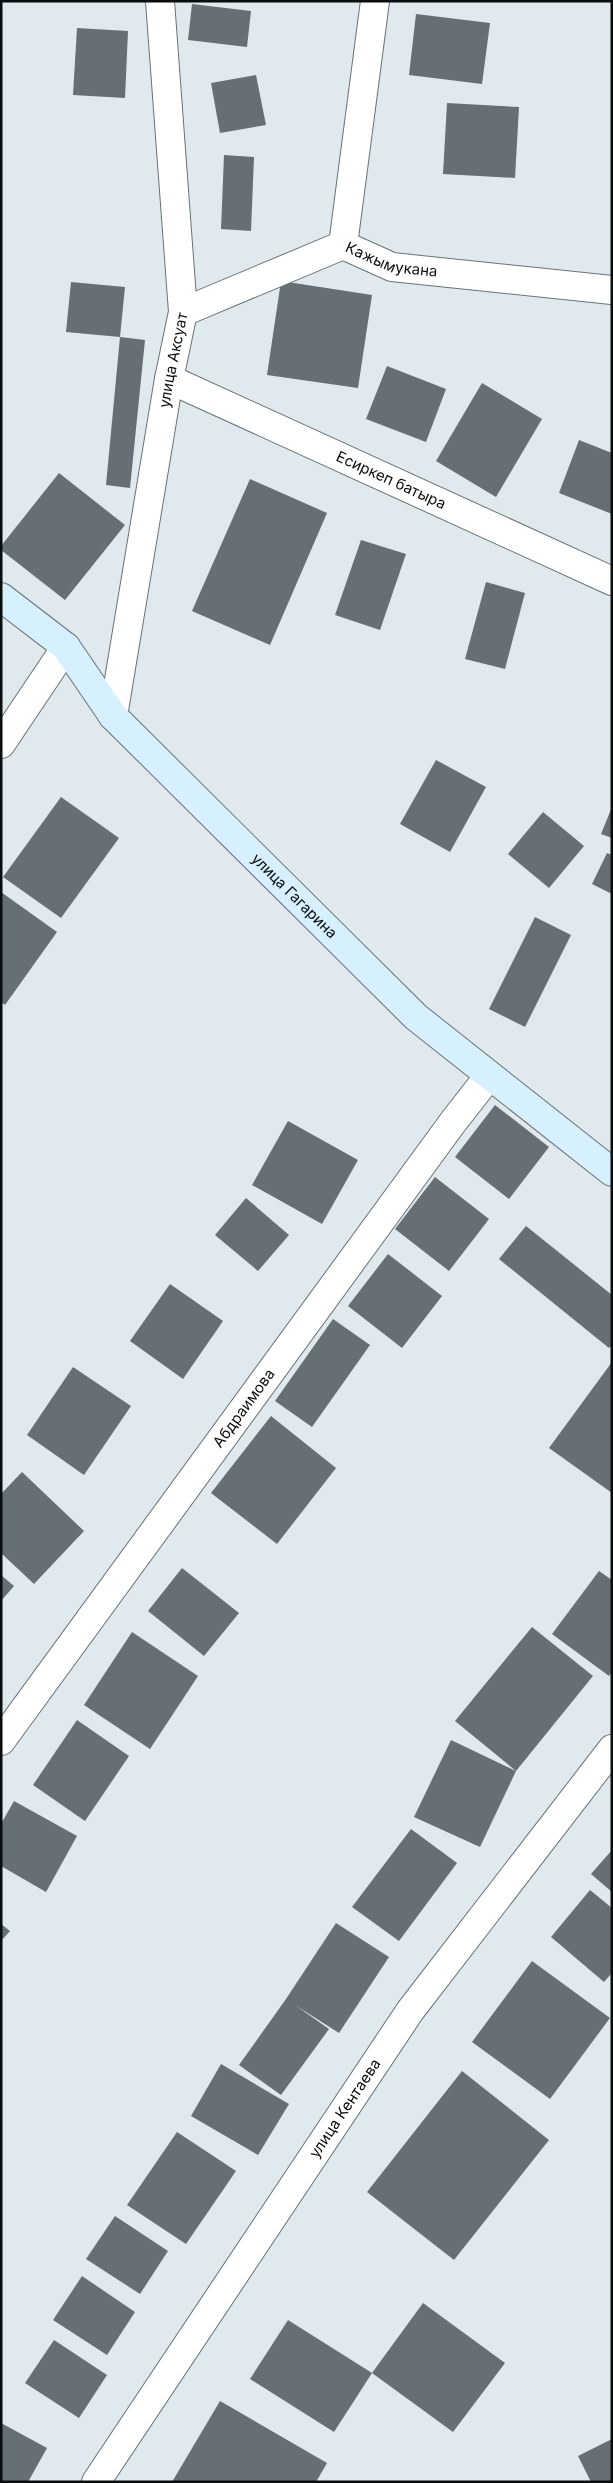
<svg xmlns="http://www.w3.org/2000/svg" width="613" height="2483" font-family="Inter,sans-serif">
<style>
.building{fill:#666f73}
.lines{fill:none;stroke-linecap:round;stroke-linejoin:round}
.street-casing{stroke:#6a7277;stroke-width:30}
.secondary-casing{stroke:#6a7277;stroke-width:30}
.street{stroke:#fff;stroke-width:28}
.secondary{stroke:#d6f1fd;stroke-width:28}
.labels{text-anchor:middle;stroke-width:4.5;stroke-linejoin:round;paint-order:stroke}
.street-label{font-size:15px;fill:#090d0e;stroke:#dfe9ee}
</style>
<rect width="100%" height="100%" fill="#dfe9ee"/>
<g class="building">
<polygon points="192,4 251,11 247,47 188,40"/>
<polygon points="416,14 490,23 482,84 409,75"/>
<polygon points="77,28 128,31 125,98 73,95"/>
<polygon points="256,75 266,125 220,133 211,83"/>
<polygon points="447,103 519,107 515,178 443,174"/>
<polygon points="224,155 254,157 251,231 221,229"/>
<polygon points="281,281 372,295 358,388 267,375"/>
<polygon points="71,282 125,287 120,337 66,332"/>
<polygon points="120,337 145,340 130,488 106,485"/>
<polygon points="387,366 446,389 426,442 366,419"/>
<polygon points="482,383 542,419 496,497 436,461"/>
<polygon points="579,440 612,453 612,514 559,493"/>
<polygon points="59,473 125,525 65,600 1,550 1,546"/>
<polygon points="250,479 327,513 270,645 192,611"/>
<polygon points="361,540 406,554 380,630 335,615"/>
<polygon points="486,582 525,593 505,669 465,659"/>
<polygon points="436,760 486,787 450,852 400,824"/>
<polygon points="61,797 119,838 61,918 3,877"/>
<polygon points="612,807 612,838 601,834"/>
<polygon points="543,812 584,846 549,888 508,854"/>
<polygon points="607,853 612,855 612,894 592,884"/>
<polygon points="1,892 57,932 5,1005 1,1002"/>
<polygon points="535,917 571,935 525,1027 489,1009"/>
<polygon points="495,1105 549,1147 509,1199 455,1157"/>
<polygon points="288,1121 358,1160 322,1224 252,1185"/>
<polygon points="435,1177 489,1219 449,1271 395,1229"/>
<polygon points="246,1198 289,1235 258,1271 215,1235"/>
<polygon points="526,1226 612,1295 612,1345 609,1348 499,1259"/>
<polygon points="388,1254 442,1296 402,1348 348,1306"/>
<polygon points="170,1284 223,1321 183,1379 130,1341"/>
<polygon points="333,1319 370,1345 312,1427 275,1401"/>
<polygon points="612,1362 612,1493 549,1448"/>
<polygon points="73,1367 131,1406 84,1475 27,1435"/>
<polygon points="271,1416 336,1468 277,1544 211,1493"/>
<polygon points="22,1472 84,1531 34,1584 1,1553 1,1494"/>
<polygon points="182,1568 239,1613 204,1656 148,1611"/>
<polygon points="599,1571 612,1580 612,1671 609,1676 552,1634"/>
<polygon points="1,1575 14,1586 1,1601"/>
<polygon points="532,1627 593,1676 516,1771 480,1847 414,1817 451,1740 516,1771 455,1721"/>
<polygon points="132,1632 198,1676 150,1749 84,1705"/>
<polygon points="77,1720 129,1756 85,1821 33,1785"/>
<polygon points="14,1801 77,1836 46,1892 1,1866 1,1824"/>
<polygon points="411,1829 457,1863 399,1941 352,1907"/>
<polygon points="612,1850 612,1892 591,1874"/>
<polygon points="590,1890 612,1908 612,1973 604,1982 551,1937"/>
<polygon points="336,1923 389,1957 339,2033 295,2005 329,2029 281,2095 239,2065 286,1999"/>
<polygon points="1,1924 10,1931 1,1941"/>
<polygon points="532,1961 610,2018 550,2099 472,2042"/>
<polygon points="221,2064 289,2104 258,2155 191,2116"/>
<polygon points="462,2071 549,2140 454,2260 367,2192"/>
<polygon points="177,2132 236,2171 186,2244 127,2205"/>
<polygon points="115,2216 168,2251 140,2294 86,2259"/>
<polygon points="82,2276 135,2312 107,2355 53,2320"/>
<polygon points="423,2303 505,2363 453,2432 372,2373"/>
<polygon points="288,2320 372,2373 334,2432 250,2379"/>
<polygon points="54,2340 107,2375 79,2418 25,2383"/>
<polygon points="220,2401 327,2463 316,2482 172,2482"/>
<polygon points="1,2423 47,2448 28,2482 1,2482"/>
<polygon points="612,2439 612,2482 591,2482 578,2456"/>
</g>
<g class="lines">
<g class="street-casing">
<g id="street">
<polyline points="343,245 375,1"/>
<path id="s1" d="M 183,312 L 343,245 L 392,267 L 612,290"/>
<path id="s2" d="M 169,379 L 612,581"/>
<path id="s3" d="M 113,716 L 169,379 L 183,312 L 160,1"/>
<polyline points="1,744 66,647"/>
<path id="s4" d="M 1,1741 L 453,1122 L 489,1076"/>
<path id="s5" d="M 96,2482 L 410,2011 L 612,1749"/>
</g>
</g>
<g class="secondary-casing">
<g id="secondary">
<path id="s6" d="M 1,597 L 66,647 L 113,716 L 416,1017 L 612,1172"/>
</g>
</g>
<use href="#street" class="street"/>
<use href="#secondary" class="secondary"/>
</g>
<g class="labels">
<g class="street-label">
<text dy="5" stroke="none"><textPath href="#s1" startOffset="225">Кажымукана</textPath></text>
<text dy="5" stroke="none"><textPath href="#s3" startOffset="361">улица Аксуат</textPath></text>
<text dy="5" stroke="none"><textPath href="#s2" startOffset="244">Есиркеп батыра</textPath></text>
<text dy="5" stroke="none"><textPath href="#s6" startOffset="421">улица Гагарина</textPath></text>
<text dy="5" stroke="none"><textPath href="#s4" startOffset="412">Абдраимова</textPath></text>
<text dy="5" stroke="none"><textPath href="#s5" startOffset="449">улица Кентаева</textPath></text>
</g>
</g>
<rect width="613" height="2483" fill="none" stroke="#090d0e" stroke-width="5"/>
</svg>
